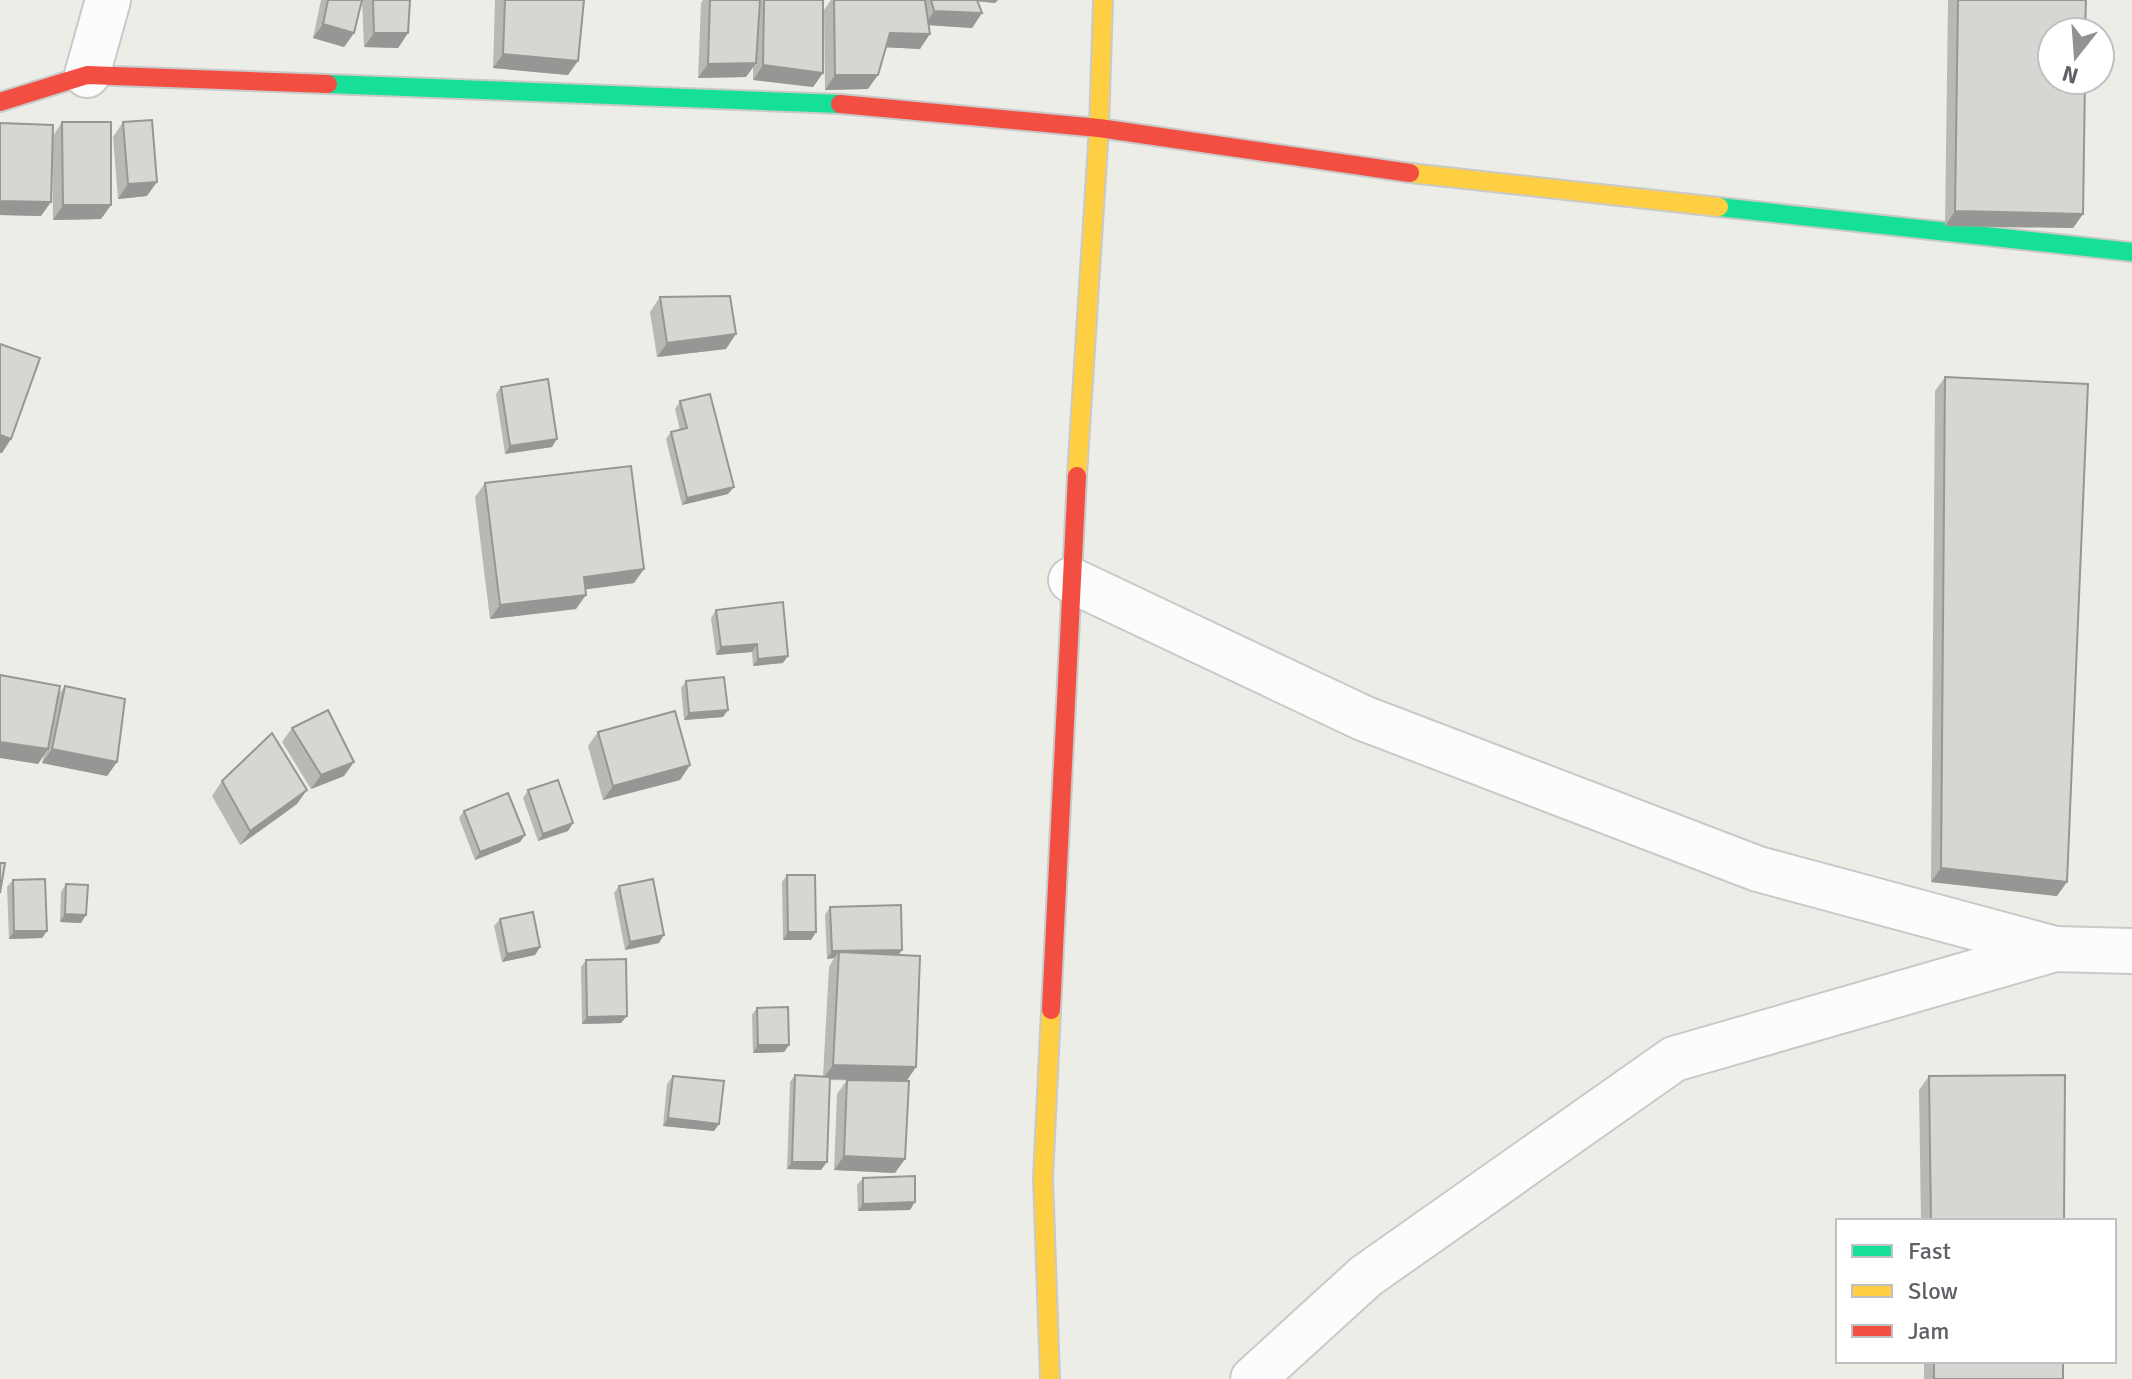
<svg xmlns="http://www.w3.org/2000/svg" width="2132" height="1379" font-family="Signika,sans-serif">
<style>
.lines{fill:none;stroke-linecap:round;stroke-linejoin:round}
.street-casing{stroke:#c9c9c9;stroke-width:48}
.fast-casing{stroke:#c9c9c9;stroke-width:22}
.slow-casing{stroke:#c9c9c9;stroke-width:22}
.jam-casing{stroke:#c9c9c9;stroke-width:22}
.street{stroke:#fcfcfc;stroke-width:44}
.fast{stroke:#16e098;stroke-width:18}
.slow{stroke:#ffcf43;stroke-width:18}
.jam{stroke:#f24e42;stroke-width:18}
.wall{fill:#b9b8b5}
.shaded-wall{fill:#969694}
.building{fill:#d7d6d3;stroke:#969694;stroke-width:2}
</style>
<rect width="100%" height="100%" fill="#edede8"/>
<g class="lines">
<g class="street-casing">
<g id="street">
<polyline points="87,75 108,0"/>
<polyline points="1071,580 1363,718 1758,869 2055,949"/>
<polyline points="1253,1379 1366,1276 1674,1059 2055,949 2132,951"/>
</g>
</g>
<g class="fast-casing">
<g id="fast">
<polyline points="328,84 840,104"/>
<polyline points="1719,207 2132,252"/>
</g>
</g>
<g class="slow-casing">
<g id="slow">
<polyline points="1410,173 1719,207"/>
<polyline points="1077,476 1099,128 1103,0"/>
<polyline points="1050,1379 1043,1178 1051,1010"/>
</g>
</g>
<g class="jam-casing">
<g id="jam">
<polyline points="0,102 87,75 328,84"/>
<polyline points="840,104 1099,128 1410,173"/>
<polyline points="1051,1010 1077,476"/>
</g>
</g>
<use href="#street" class="street"/>
<use href="#fast" class="fast"/>
<use href="#slow" class="slow"/>
<use href="#jam" class="jam"/>
</g>
<g class="wall">
<polygon points="321,0 362,0 354,33 344,47 313,38"/>
<polygon points="362,0 410,0 408,33 398,48 364,47"/>
<polygon points="495,0 584,0 568,75 493,68"/>
<polygon points="703,0 823,0 823,73 813,87 753,80 753,67 746,77 698,78 701,3"/>
<polygon points="831,0 998,0 995,3 978,1 982,13 972,28 929,25 920,49 886,47 868,89 825,90 824,10"/>
<polygon points="1948,0 2086,0 2083,214 2073,228 1945,226"/>
<polygon points="62,122 111,205 101,219 53,220 52,145 41,216 0,215 0,123 53,136"/>
<polygon points="123,122 147,196 118,199 113,137"/>
<polygon points="660,297 726,349 657,357 650,312"/>
<polygon points="1945,377 2057,896 1931,882 1935,391"/>
<polygon points="501,387 552,447 505,454 496,394"/>
<polygon points="680,401 728,494 682,505 666,439 671,432 680,430 675,409"/>
<polygon points="485,483 634,583 586,589 576,609 490,619 475,497"/>
<polygon points="716,610 783,663 753,666 752,652 716,655 711,618"/>
<polygon points="686,681 723,717 684,720 681,688"/>
<polygon points="65,686 117,762 107,776 42,763 44,755 38,764 59,694"/>
<polygon points="292,728 344,776 311,789 282,742"/>
<polygon points="598,732 690,765 680,780 603,800 588,746"/>
<polygon points="222,781 297,804 240,845 212,796"/>
<polygon points="528,790 573,823 568,831 538,841 523,798"/>
<polygon points="464,811 525,835 520,842 475,860 459,818"/>
<polygon points="787,875 816,932 811,940 783,940 782,882"/>
<polygon points="13,880 47,931 42,938 9,939 7,887"/>
<polygon points="66,884 81,923 60,922 61,892"/>
<polygon points="619,886 659,943 625,950 614,893"/>
<polygon points="830,907 899,955 916,1067 907,1081 895,1173 834,1170 837,1094 847,1080 876,1081 830,1080 821,1170 787,1169 790,1082 795,1075 823,1077 829,967 834,958 827,959 825,915"/>
<polygon points="500,919 540,947 535,955 502,962 494,926"/>
<polygon points="586,960 621,1023 582,1024 581,967"/>
<polygon points="757,1008 789,1045 784,1052 753,1053 752,1015"/>
<polygon points="673,1076 719,1124 714,1131 663,1126 667,1084"/>
<polygon points="1929,1076 2064,1221 1921,1221 1919,1090"/>
<polygon points="863,1178 910,1210 858,1211 857,1185"/>
<rect x="1924" y="1361" width="139" height="18"/>
</g>
<g class="shaded-wall">
<polygon points="965,0 998,0 995,3"/>
<polygon points="934,11 982,13 972,28 925,25"/>
<polygon points="323,24 354,33 344,47 313,38"/>
<polygon points="374,33 408,33 398,48 364,47"/>
<polygon points="890,33 930,34 920,49 880,47"/>
<polygon points="503,54 578,61 568,75 493,68"/>
<polygon points="756,63 746,77 698,78 708,64"/>
<polygon points="763,65 823,73 813,87 753,80"/>
<polygon points="835,75 878,75 868,89 825,90"/>
<polygon points="157,182 147,196 118,199 128,184"/>
<polygon points="0,201 51,202 41,216 0,215"/>
<polygon points="63,205 111,205 101,219 53,220"/>
<polygon points="1955,211 2083,214 2073,228 1945,226"/>
<polygon points="736,334 726,349 657,357 667,343"/>
<polygon points="0,435 11,439 2,453 0,453"/>
<polygon points="557,439 552,447 505,454 510,446"/>
<polygon points="734,487 728,494 682,505 687,498"/>
<polygon points="644,569 634,583 574,591 584,577"/>
<polygon points="586,595 576,609 490,619 500,605"/>
<polygon points="757,644 752,652 716,655 721,647"/>
<polygon points="788,656 783,663 753,666 758,659"/>
<polygon points="728,710 723,717 684,720 689,713"/>
<polygon points="0,742 48,749 38,764 0,758"/>
<polygon points="52,749 117,762 107,776 42,763"/>
<polygon points="354,762 344,776 311,789 321,775"/>
<polygon points="690,765 680,780 603,800 613,786"/>
<polygon points="307,790 297,804 240,845 250,831"/>
<polygon points="573,823 568,831 538,841 543,834"/>
<polygon points="525,835 520,842 475,860 480,852"/>
<polygon points="1941,868 2067,882 2057,896 1931,882"/>
<polygon points="65,914 86,915 81,923 60,922"/>
<polygon points="14,931 47,931 42,938 9,939"/>
<polygon points="788,932 816,932 811,940 783,940"/>
<polygon points="664,935 659,943 625,950 630,942"/>
<polygon points="540,947 535,955 502,962 507,954"/>
<polygon points="902,950 897,957 839,952 834,958 827,959 832,951"/>
<polygon points="627,1016 621,1023 582,1024 587,1017"/>
<polygon points="758,1045 789,1045 784,1052 753,1053"/>
<polygon points="833,1065 916,1067 906,1081 823,1079"/>
<polygon points="668,1118 719,1124 714,1131 663,1126"/>
<polygon points="844,1156 905,1159 895,1173 834,1170"/>
<polygon points="792,1162 827,1162 821,1170 787,1169"/>
<polygon points="915,1202 910,1210 858,1211 863,1204"/>
</g>
<g class="building">
<polygon points="328,0 362,0 354,33 323,24"/>
<polygon points="373,0 410,0 408,33 374,33"/>
<polygon points="505,0 584,0 578,61 503,54"/>
<polygon points="710,0 760,0 756,63 708,64"/>
<polygon points="764,0 823,0 823,73 763,65"/>
<polygon points="834,0 925,0 930,34 890,33 878,75 835,75"/>
<polygon points="931,0 977,0 982,13 934,11"/>
<polygon points="1958,0 2086,0 2085,32 2052,32 2052,80 2085,80 2083,214 1955,211"/>
<polygon points="152,120 157,182 128,184 123,122"/>
<polygon points="62,122 111,122 111,205 63,205"/>
<polygon points="0,123 53,125 51,202 0,201"/>
<polygon points="730,296 736,334 667,343 660,297"/>
<polygon points="0,344 40,358 11,439 0,435"/>
<polygon points="1945,377 2088,384 2067,882 1941,868"/>
<polygon points="548,379 557,439 510,446 501,387"/>
<polygon points="710,394 734,487 687,498 671,432 687,428 680,401"/>
<polygon points="631,466 644,569 584,577 586,595 500,605 485,483"/>
<polygon points="783,602 788,656 758,659 757,644 721,647 716,610"/>
<polygon points="0,675 60,686 48,749 0,742"/>
<polygon points="724,677 728,710 689,713 686,681"/>
<polygon points="65,686 125,699 117,762 52,749"/>
<polygon points="328,710 354,762 321,775 292,728"/>
<polygon points="675,711 690,765 613,786 598,732"/>
<polygon points="272,733 307,790 250,831 222,781"/>
<polygon points="558,780 573,823 543,834 528,790"/>
<polygon points="508,793 525,835 480,852 464,811"/>
<polygon points="0,863 5,863 0,893"/>
<polygon points="787,875 815,875 816,932 788,932"/>
<polygon points="45,879 47,931 14,931 13,880"/>
<polygon points="653,879 664,935 630,942 619,886"/>
<polygon points="66,884 88,885 86,915 65,914"/>
<polygon points="901,905 902,950 832,951 830,907"/>
<polygon points="533,912 540,947 507,954 500,919"/>
<polygon points="839,952 920,956 916,1067 833,1065"/>
<polygon points="626,959 627,1016 587,1017 586,960"/>
<polygon points="788,1007 789,1045 758,1045 757,1008"/>
<polygon points="795,1075 830,1077 827,1162 792,1162"/>
<polygon points="2065,1075 2064,1221 1931,1221 1929,1076"/>
<polygon points="673,1076 724,1081 719,1124 668,1118"/>
<polygon points="847,1080 909,1081 905,1159 844,1156"/>
<polygon points="915,1176 915,1202 863,1204 863,1178"/>
<rect x="1934" y="1361" width="129" height="18"/>
</g>
<rect x="1836" y="1219" width="280" height="144" fill="#ffffff" stroke="#bfc0c2" stroke-width="2"/>
<rect x="1852" y="1245" width="40" height="12" fill="#16e098" stroke="#bfc0c2" stroke-width="2"/>
<text x="1908" y="1259" font-size="24" fill="#5e6166">Fast</text>
<rect x="1852" y="1285" width="40" height="12" fill="#ffcf43" stroke="#bfc0c2" stroke-width="2"/>
<text x="1908" y="1299" font-size="24" fill="#5e6166">Slow</text>
<rect x="1852" y="1325" width="40" height="12" fill="#f24e42" stroke="#bfc0c2" stroke-width="2"/>
<text x="1908" y="1339" font-size="24" fill="#5e6166">Jam</text>
<g transform="translate(2076 56) rotate(197)"><circle r="38" fill="#ffffff" stroke="#bfc0c2" stroke-width="2"/>
<path d="M0-6L14 30L0 20L-14 30Z" fill="#909294"/>
<text y="-12" font-size="22" font-weight="bold" text-anchor="middle" fill="#5e6166">N</text>
</g>
</svg>
